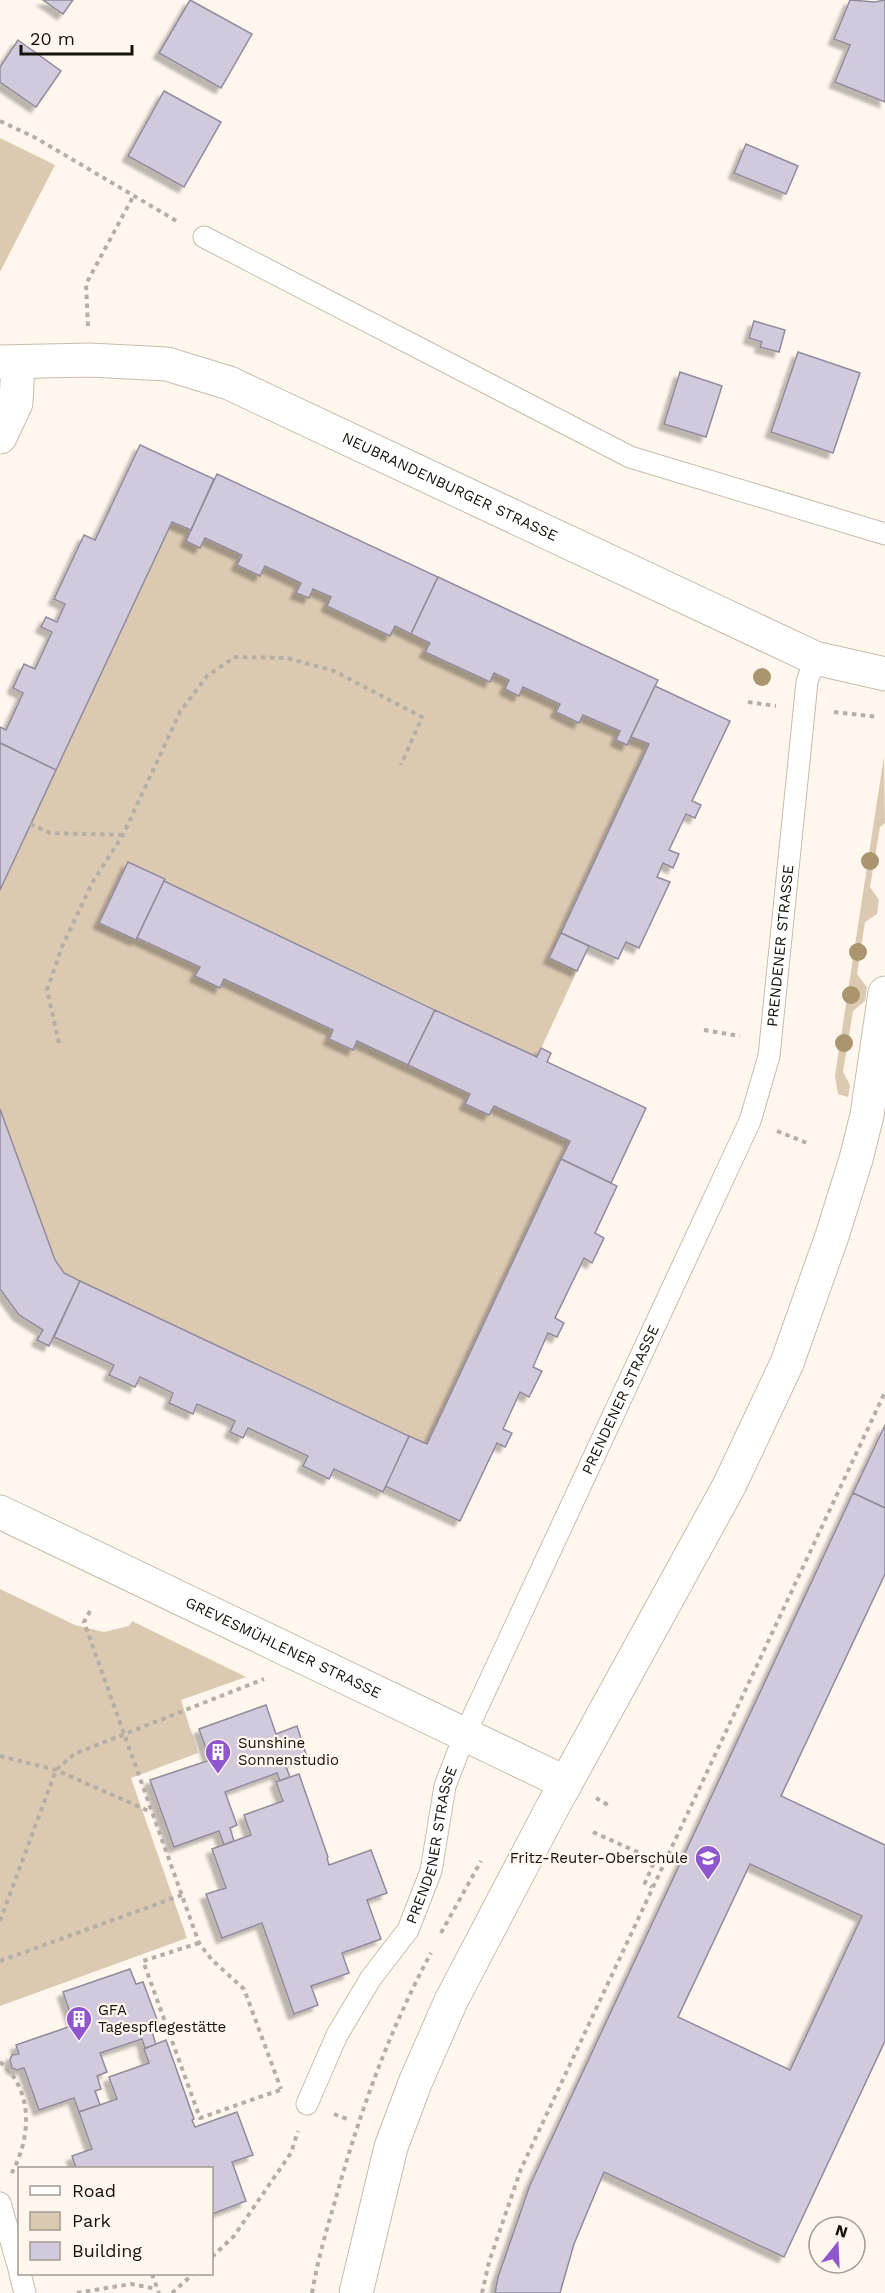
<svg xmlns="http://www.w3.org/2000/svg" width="885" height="2293" font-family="'Work Sans',sans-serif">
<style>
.green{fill:#dbc9b1}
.building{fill:#d1cadc;stroke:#918b9c;stroke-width:1.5;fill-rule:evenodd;filter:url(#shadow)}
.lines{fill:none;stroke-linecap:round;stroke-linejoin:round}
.lane-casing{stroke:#c7bbab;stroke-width:23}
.street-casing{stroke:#c7bbab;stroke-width:35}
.secondary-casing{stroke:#c7bbab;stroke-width:35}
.path{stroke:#b5aea5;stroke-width:4;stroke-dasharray:4.5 4.5;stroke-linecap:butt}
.lane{stroke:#fff;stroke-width:21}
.street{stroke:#fff;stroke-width:33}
.secondary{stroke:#fff;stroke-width:33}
.tree{fill:#aa956f}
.labels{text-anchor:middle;stroke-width:4.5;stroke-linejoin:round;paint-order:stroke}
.street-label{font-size:15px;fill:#16120c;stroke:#fff7ed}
.poi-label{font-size:15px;fill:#16120c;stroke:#fff7ed;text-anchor:start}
</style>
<defs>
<filter id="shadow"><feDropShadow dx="-5.5" dy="5.5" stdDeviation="1.5" flood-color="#0004"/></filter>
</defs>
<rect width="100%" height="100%" fill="#fff7ed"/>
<g class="green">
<polygon points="0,138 55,165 0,272"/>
<polygon points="172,522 191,530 186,541 200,548 205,538 242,555 237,565 260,576 265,566 301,583 297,593 309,598 313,589 331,597 327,606 389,636 395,626 430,643 426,652 490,682 494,673 509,680 505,689 519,695 523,687 560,704 556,712 579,723 583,715 620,731 616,740 627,745 631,737 649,744 550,958 577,971 537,1057 164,881 165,879 128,862 99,922 200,967 220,987 224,979 333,1030 329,1039 353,1050 357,1041 470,1094 465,1104 489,1115 494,1106 570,1141 427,1444 64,1273 55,1260 0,1109 0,890"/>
<polygon points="884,756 885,823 880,827 870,887 879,900 877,914 865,922 857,974 867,987 865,1001 853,1011 843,1072 850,1085 848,1097 838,1094 835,1076"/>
<polygon points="0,1589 75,1625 104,1632 129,1626 132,1621 246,1677 181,1700 198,1753 131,1778 187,1938 0,2006"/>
</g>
<g class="building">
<polygon points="43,0 73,0 63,14"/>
<polygon points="190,0 252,34 221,88 159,53"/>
<polygon points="850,0 875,2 885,0 885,102 835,82 850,45 834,39"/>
<polygon points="18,40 61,71 36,107 0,82 0,67"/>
<polygon points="164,91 221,122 184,187 128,156"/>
<polygon points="746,144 798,166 786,194 734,173"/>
<polygon points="754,321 785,330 779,352 760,347 762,342 749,338"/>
<polygon points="798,352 860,373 833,453 771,432"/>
<polygon points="680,372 722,386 706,437 664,424"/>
<polygon points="140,445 214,479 191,530 172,522 56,770 0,743 0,727 6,730 23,693 13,688 24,664 35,669 52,632 41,627 46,617 57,622 65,604 54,599 84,535 95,540"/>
<polygon points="217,474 438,577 411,634 395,626 390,636 327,606 331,597 313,589 309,598 296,593 301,583 265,566 260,576 237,565 242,555 205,538 200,548 186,541"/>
<polygon points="438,577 658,680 627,745 616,740 620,731 583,715 579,723 556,712 560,704 523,687 519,696 505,689 509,680 494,673 490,682 425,652 430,643 411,634"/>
<polygon points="655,686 730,721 692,801 701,805 695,818 686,814 669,850 679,854 673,868 663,863 657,877 670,882 639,948 626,942 618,959 561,933 649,744 631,737"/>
<polygon points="0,743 56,770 0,890"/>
<polygon points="128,862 165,879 136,940 99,923"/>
<polygon points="164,881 435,1010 408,1065 357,1041 353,1050 329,1039 333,1030 224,979 220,988 195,976 200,967 137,938"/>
<polygon points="561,933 589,946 577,971 549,958"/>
<polygon points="435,1010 537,1057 541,1048 551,1053 547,1062 646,1108 611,1183 561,1159 570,1141 494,1106 489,1115 465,1104 470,1094 408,1065"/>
<polygon points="0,1109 55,1260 64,1273 80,1281 49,1346 37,1340 43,1330 19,1315 0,1289"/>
<polygon points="561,1159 617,1186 595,1233 604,1238 592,1263 584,1258 555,1318 564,1323 557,1337 548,1333 533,1367 542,1371 529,1397 520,1392 503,1429 512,1433 505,1447 497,1443 460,1521 385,1486 409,1436 427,1444"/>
<polygon points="80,1281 409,1436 383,1492 334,1469 329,1479 303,1466 308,1456 248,1428 243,1438 230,1432 235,1421 197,1404 193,1414 169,1403 173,1393 140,1377 135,1387 109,1375 114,1365 54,1337"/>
<polygon points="885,1425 885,1508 853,1493"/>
<path d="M 853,1493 L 885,1508 L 885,1574 L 781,1796 L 885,1845 L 885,2041 L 784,2257 L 604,2172 L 574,2244 L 560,2293 L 495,2293 L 498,2277 L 530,2185 ZM 750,1864 L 862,1916 L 790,2070 L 678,2017 Z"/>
<polygon points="266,1705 276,1734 297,1726 307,1757 285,1764 290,1777 280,1781 277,1773 225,1792 237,1825 230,1828 234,1841 224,1845 219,1831 174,1847 150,1780 210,1760 199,1729"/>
<polygon points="299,1774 328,1857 327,1858 329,1865 371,1850 387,1893 367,1900 381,1939 342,1953 349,1973 311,1986 318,2005 294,2014 262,1923 222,1938 206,1894 226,1888 212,1849 251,1835 244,1815 283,1801 276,1782"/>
<polygon points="130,1969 136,1984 143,1982 158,2022 150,2025 156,2045 145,2048 142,2039 100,2053 107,2072 97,2076 101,2089 95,2091 100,2105 79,2112 74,2098 39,2110 24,2068 17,2070 12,2068 10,2060 12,2055 19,2054 16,2045 74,2025 63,1992"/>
<polygon points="166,2040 194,2119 192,2120 195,2127 237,2112 253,2155 232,2162 246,2201 212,2214 212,2168 76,2168 72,2156 92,2149 79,2112 117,2099 109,2077 149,2063 144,2049"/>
</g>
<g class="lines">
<g class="lane-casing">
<g id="lane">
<polyline points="204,237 630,457 885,534"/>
<path id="s1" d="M 307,2104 L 337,2035 L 371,1978 L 408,1930 L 431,1871 L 445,1786 L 465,1734 L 750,1121 L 769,1056 L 807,682 L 815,658"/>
<polyline points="0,2203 20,2272"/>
<polyline points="20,2274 25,2293"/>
</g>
</g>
<g class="street-casing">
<g id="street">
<path id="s2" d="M 0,362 L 89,360 L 167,364 L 229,383 L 815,658 L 885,674"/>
<polyline points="0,437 16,403 18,362"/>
<path id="s3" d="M 0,1512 L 566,1783"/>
</g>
</g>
<g class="secondary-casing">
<polyline id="secondary" points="356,2293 391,2147 415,2083 451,2001 551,1810 729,1486 787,1363 832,1236 856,1159 867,1115 885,993"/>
</g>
<g class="path">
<polyline points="0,121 36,138 180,223"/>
<polyline points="88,326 86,284 134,195"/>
<polyline points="748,702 776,706"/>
<polyline points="834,712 878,717"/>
<polyline points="30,824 50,833 123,835"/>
<polyline points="704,1030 740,1036"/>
<polyline points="59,1043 47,990 62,947 92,883 123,835 180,712 207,676 235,657 287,658 334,671 422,717 401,765"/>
<polyline points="777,1131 807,1143"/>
<polyline points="90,1611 84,1622 199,1943 212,1960 244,1989 281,2089"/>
<polyline points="0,1756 56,1770 151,1812"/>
<polyline points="596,1798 608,1805"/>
<polyline points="593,1832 655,1860 645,1883 652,1887"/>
<polyline points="0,1921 56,1770 74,1754 264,1679"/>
<polyline points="441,1933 481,1861"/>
<polyline points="199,1943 143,1961 200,2118 280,2090"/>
<polyline points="0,1961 182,1895"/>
<path d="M 0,2062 C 35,2091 31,2140 10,2176"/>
<polyline points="334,2114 347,2119"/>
<polyline points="212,2257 234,2236 291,2153 298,2131"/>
<polyline points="152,2274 159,2293"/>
<polyline points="77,2293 131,2284 157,2289"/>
<polyline points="172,2293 193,2274"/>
<path d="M 312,2293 C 318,2257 329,2222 339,2187 C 362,2106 391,2027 431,1953"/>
<polyline points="482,2293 489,2262 521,2169 885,1392"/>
</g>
<use href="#lane" class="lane"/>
<use href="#street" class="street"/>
<use href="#secondary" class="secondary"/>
</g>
<g class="tree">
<circle cx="762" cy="677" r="9"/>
<circle cx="870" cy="861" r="9"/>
<circle cx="858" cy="952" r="9"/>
<circle cx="851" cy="995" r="9"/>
<circle cx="844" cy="1043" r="9"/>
</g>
<defs>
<g id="building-pin" transform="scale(1.35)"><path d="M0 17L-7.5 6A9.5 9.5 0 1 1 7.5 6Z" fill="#8f56cd" stroke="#fff7ed"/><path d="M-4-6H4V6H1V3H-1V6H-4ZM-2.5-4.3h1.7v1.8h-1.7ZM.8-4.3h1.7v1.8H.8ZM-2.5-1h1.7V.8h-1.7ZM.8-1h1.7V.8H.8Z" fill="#fff"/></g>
<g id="school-pin" transform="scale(1.35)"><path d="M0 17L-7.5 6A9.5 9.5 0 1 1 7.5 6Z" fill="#8f56cd" stroke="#fff7ed"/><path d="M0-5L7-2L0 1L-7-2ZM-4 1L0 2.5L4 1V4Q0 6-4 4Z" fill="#fff"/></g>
</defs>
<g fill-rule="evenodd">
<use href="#building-pin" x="218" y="1752"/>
<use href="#school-pin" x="708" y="1858"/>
<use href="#building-pin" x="79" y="2019"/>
</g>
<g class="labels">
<g class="street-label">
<text dy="5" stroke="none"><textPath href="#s2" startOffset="476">NEUBRANDENBURGER STRASSE</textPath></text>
<text dy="5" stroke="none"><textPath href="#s1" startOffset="1262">PRENDENER STRASSE</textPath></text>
<text dy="5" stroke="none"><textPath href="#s1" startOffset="776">PRENDENER STRASSE</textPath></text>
<text dy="5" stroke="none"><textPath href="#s3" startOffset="314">GREVESMÜHLENER STRASSE</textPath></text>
<text dy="5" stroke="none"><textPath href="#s1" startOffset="291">PRENDENER STRASSE</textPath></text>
</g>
<g class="poi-label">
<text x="238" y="1748">Sunshine<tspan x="238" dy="17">Sonnenstudio</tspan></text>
<text x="688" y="1863" text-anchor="end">Fritz-Reuter-Oberschule</text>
<text x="98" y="2015">GFA<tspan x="98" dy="17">Tagespflegestätte</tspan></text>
</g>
</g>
<rect x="18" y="2167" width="195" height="108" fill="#fff7ed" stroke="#a29b93" stroke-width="1.5"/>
<rect x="30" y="2186" width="30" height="9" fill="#ffffff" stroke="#a29b93" stroke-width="1.5"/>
<text x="72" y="2197" font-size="18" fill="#16120c">Road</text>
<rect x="30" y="2212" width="30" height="18" fill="#dbc9b1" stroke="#a29b93" stroke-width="1.5"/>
<text x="72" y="2227" font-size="18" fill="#16120c">Park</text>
<rect x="30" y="2242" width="30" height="18" fill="#d1cadc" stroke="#a29b93" stroke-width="1.5"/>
<text x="72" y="2257" font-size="18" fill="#16120c">Building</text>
<g transform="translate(837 2245) rotate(18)"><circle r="28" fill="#fff7ed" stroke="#a29b93" stroke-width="1.5"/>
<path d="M0-4.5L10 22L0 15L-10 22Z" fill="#8f56cd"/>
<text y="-9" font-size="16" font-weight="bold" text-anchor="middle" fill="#16120c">N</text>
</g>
<path d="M21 45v9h111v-9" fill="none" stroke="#16120c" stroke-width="3"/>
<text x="30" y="45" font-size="18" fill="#16120c" stroke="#fff7ed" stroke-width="4.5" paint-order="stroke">20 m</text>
</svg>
